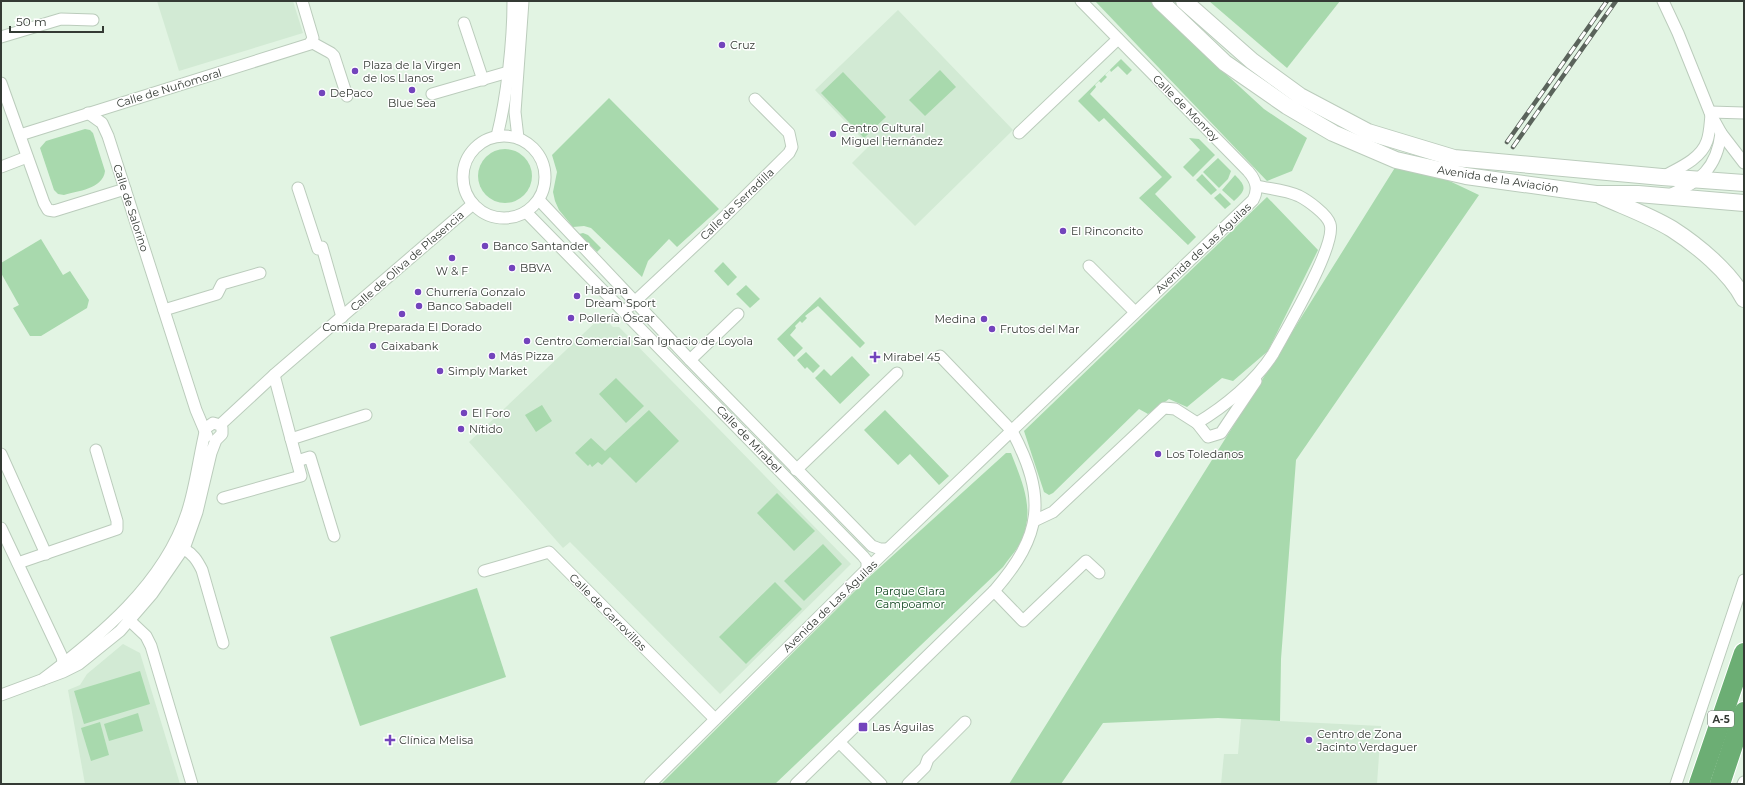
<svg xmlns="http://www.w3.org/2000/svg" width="1745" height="785" font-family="Montserrat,sans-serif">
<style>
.built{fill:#d2ead4}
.green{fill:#a8d9ad}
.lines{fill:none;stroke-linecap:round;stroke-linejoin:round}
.minor-casing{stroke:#bbccbc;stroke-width:13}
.secondary-casing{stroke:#bbccbc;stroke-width:18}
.motorway-casing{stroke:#fff;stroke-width:22}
.minor{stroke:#fff;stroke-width:11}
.secondary{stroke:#fff;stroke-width:16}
.motorway{stroke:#6cae74;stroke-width:20}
.rail-casing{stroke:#5a635b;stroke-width:4.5}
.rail{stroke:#fff;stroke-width:3;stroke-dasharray:9;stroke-linecap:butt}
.poi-dot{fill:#7344bc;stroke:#fff;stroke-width:1.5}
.labels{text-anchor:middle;stroke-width:3;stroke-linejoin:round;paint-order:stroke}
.shield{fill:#fff;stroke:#717571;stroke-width:1}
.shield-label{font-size:10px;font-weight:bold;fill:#343a34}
.poi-label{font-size:11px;fill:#343a34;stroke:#fff;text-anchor:start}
.street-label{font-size:11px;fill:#343a34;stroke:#fff}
.park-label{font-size:11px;fill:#063e15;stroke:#fff}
</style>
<rect width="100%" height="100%" fill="#e2f4e3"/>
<g class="built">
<polygon points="157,1 293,1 303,33 179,71"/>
<polygon points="898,10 1013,130 915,226 852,163 869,146 815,90"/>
<polygon points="602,316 613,327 619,327 851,564 720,694 575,547 570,542 563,548 469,442"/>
<polygon points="123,644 140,653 180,784 85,784 68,690 80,685 87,674"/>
<polygon points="1241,719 1381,726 1377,784 1221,784 1224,754 1238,754"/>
</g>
<g class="green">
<polygon points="1095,1 1150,1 1204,54 1264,109 1307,138 1292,171 1267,181"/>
<polygon points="1209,1 1340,1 1287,68"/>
<polygon points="1121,59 1132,70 1127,75 1118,66 1111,72 1110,70 1105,75 1107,77 1101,83 1099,81 1095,85 1096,87 1090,94 1172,177 1155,194 1196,237 1188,245 1139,198 1162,177 1104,118 1099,122 1078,101"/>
<polygon points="940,70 956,87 925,116 909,100"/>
<polygon points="843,72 886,117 864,138 821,93"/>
<polygon points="609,98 719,209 677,247 669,239 648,261 642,277 591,228 584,226 573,227 559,210 555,201 553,192 557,172 552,155"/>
<path d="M 85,129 L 90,130 L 93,133 L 105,171 C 103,189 77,191 64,195 L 58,194 L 54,190 L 40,148 L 46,141 Z"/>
<polygon points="1189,138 1199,139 1215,155 1193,177 1183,167 1200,150"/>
<circle cx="505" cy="176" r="27"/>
<polygon points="1218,158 1231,171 1228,179 1219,188 1203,172"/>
<polygon points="1401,158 1479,195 1296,460 1281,659 1280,721 1218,718 1103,723 1061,784 1009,784"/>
<polygon points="1202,174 1217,190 1211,195 1196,180"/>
<path d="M 1235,175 C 1247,187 1246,190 1234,201 L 1222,190 Z"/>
<polygon points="1220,193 1231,204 1225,209 1214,198"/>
<polygon points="1267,197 1318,250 1268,351 1233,381 1222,378 1187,407 1169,399 1148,414 1139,409 1053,493 1049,495 1044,492 1024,431"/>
<polygon points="583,233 588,235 601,248 597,252 579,234"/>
<polygon points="41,239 63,275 70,271 89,300 87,308 41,336 30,336 13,308 19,305 1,273 1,263"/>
<polygon points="723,262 737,277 728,286 714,271"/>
<polygon points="746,285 760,299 750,308 736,294"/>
<polygon points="820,297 865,343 860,348 818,306 805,316 807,318 802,323 800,321 795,326 796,328 790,335 803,348 794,357 777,339"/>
<polygon points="806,352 820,366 813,373 807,367 805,369 797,360"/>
<polygon points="852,356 870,375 840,404 815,378 824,369 831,376"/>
<polygon points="616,378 644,406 626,423 599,394"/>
<polygon points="542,405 552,421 536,432 525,415"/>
<polygon points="649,410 679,441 636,483 610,457 602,465 598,462 592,467 590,464 588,466 575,453 591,438 605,451"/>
<polygon points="885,410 949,476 939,485 910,454 898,465 864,430"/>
<path d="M 1006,453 L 1011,453 C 1022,481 1035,509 1022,539 C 1018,549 1009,558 1003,567 L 775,784 L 661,784 L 868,578 Z"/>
<polygon points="777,493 815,531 794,551 757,513"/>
<polygon points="823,544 842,564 804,601 784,581"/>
<polygon points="775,582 802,609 746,664 719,637"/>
<polygon points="477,588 506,677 360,726 330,637"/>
<polygon points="140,671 150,704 84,724 74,691"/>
<polygon points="138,713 143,731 109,741 104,724"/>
<polygon points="100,722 109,755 91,761 81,728"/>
</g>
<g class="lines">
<g class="minor-casing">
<g id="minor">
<polyline points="1663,1 1678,33 1711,115 1721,133 1744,163"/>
<polyline points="464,23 483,80"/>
<polyline points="1,37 61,19 93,20"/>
<polyline points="311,42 331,53 334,56 347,96"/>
<polyline points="1,83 44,203 48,210 54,211 125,189"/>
<polyline points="432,94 512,71"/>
<polyline points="1710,112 1744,113"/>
<polyline points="88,113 102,123 108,136 196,410 207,436"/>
<polyline points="1019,133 1118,39"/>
<polyline points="20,135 310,44 313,38 302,1"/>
<circle cx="504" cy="177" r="41"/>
<path d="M 497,136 C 507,97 513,41 513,1"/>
<polyline points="518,138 515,112 523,1"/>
<polyline points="1,167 27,157"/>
<path d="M 1664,176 C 1679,168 1701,159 1707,141 C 1710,133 1710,123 1711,115"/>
<polyline points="298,188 318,249 322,247 342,317"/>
<path d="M 1669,195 C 1700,182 1717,168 1721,133"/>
<polyline points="539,200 690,360 872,546 880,549 888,549"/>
<polyline points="526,212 863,556 867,561 867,569"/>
<polyline points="1089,266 1135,312"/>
<polyline points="629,307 707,234 789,153 792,147 789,133 755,99"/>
<polyline points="164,310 217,294 222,284 260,273"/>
<polyline points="690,360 738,314"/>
<polyline points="274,375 291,439"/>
<polyline points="1197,423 1208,437 1221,433 1256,381"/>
<polyline points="220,425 274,375 473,204"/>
<polyline points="1,454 46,554"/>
<polyline points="297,461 310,457 334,536"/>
<polyline points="796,470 897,373"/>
<polyline points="223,498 301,476 291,439 366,415"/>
<path d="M 1034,521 L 1053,512 L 1164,408 L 1175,409 L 1197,423 C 1224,407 1256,381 1273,354 C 1285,332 1337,245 1330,224 C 1327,214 1307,200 1299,196 C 1286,190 1270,189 1257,186"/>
<polyline points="1,528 62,657 64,666 63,670"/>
<path d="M 184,549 C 193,554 197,560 202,570 L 223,643"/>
<polyline points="18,563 117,529 117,521 96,450"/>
<polyline points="484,571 549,552 715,719"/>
<polyline points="994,591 1023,621 1086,561 1099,573"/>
<polyline points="127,614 129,620 146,636 151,646 192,784"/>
<path d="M 1,695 L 63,672 L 79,664 L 120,631 L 152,594 L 185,546 L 197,512 L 211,453 L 216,440 L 222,434 L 222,428 L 220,425 L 213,423 L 206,428 C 199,456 196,486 187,513 C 164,584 99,637 42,680"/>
<polyline points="839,742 881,784"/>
<path d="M 650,784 L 867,569 L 1253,200 C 1259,189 1256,180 1248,171 L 1081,1"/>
<path d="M 796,784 L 994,591 C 1043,535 1047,497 1012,431 L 940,356"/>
<polyline points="908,784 925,767 928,759 965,722"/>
<polyline points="1676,784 1744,580"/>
<polyline points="1743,784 1744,782"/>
</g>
</g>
<g class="secondary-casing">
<g id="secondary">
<polyline points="1160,1 1225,63 1287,106 1333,133 1396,160 1466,176 1596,194 1638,194 1744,203"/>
<polyline points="1184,1 1252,61 1300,96 1368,132 1454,158 1662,177 1744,183"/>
<path d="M 1601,196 C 1623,206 1651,216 1672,229 C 1697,245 1730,272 1744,299"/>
</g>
</g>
<g class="motorway-casing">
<g id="motorway">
<polyline points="1699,784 1744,653"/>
<polyline points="1720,784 1744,712"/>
</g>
</g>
<use href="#minor" class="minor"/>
<use href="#secondary" class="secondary"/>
<use href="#motorway" class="motorway"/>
<g class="rail-casing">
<g id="rail">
<polyline points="1507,142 1607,1"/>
<polyline points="1513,147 1616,1"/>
</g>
</g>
<use href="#rail" class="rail"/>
</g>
<g class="poi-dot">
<circle cx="722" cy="45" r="4"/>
<circle cx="355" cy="71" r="4"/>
<circle cx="412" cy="90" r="4"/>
<circle cx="322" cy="93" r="4"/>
<circle cx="833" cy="134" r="4"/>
<circle cx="1063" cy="231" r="4"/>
<circle cx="485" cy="246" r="4"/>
<circle cx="452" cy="258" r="4"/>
<circle cx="512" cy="268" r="4"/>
<circle cx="418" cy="292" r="4"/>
<circle cx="577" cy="296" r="4"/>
<circle cx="419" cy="306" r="4"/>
<circle cx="402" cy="314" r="4"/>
<circle cx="571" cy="318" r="4"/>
<circle cx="984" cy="319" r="4"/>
<circle cx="992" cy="329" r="4"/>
<circle cx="527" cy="341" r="4"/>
<circle cx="373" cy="346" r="4"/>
<circle cx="492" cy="356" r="4"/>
<path d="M873 351h4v4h4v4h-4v4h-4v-4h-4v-4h4z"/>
<circle cx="440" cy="371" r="4"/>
<circle cx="464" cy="413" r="4"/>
<circle cx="461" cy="429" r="4"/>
<circle cx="1158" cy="454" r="4"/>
<rect x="858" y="722" width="10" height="10" rx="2"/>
<path d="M388 734h4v4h4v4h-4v4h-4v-4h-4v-4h4z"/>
<circle cx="1309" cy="740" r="4"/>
</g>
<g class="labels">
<rect class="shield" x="1708" y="711" width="26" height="16" rx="3"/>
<g class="shield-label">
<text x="1721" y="723">A-5</text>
</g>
<g class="poi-label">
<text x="730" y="49">Cruz</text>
<text x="363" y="69">Plaza de la Virgen<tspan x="363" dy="13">de los Llanos</tspan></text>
<text x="330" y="97">DePaco</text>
<text x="412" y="107" text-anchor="middle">Blue Sea</text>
<text x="841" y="132">Centro Cultural<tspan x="841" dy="13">Miguel Hernández</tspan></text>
<text x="1071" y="235">El Rinconcito</text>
<text x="493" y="250">Banco Santander</text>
<text x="520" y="272">BBVA</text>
<text x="452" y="275" text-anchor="middle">W &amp; F</text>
<text x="585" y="294">Habana<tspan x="585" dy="13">Dream Sport</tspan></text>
<text x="426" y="296">Churrería Gonzalo</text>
<text x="427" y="310">Banco Sabadell</text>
<text x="579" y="322">Pollería Óscar</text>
<text x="976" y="323" text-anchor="end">Medina</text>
<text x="402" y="331" text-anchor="middle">Comida Preparada El Dorado</text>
<text x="1000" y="333">Frutos del Mar</text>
<text x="535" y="345">Centro Comercial San Ignacio de Loyola</text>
<text x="381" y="350">Caixabank</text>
<text x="500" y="360">Más Pizza</text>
<text x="883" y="361">Mirabel 45</text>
<text x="448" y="375">Simply Market</text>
<text x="472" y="417">El Foro</text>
<text x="469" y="433">Nítido</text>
<text x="1166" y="458">Los Toledanos</text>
<text x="872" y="731">Las Águilas</text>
<text x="1317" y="738">Centro de Zona<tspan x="1317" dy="13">Jacinto Verdaguer</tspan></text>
<text x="399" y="744">Clínica Melisa</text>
</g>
<g class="street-label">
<text transform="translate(169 88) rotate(-17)" y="4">Calle de Nuñomoral</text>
<text transform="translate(1186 108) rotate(45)" y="4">Calle de Monroy</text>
<text transform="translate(1498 179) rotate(9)" y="4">Avenida de la Aviación</text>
<text transform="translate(737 204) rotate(-44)" y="4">Calle de Serradilla</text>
<text transform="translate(131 208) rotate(72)" y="4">Calle de Salorino</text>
<text transform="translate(1203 248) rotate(-43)" y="4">Avenida de Las Águilas</text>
<text transform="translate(407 261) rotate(-41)" y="4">Calle de Oliva de Plasencia</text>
<text transform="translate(749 439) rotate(46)" y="4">Calle de Mirabel</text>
<text transform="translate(830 606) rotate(-44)" y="4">Avenida de Las Águilas</text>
<text transform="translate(608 612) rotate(45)" y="4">Calle de Garrovillas</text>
</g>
<g class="park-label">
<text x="910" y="595">Parque Clara<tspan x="910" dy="13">Campoamor</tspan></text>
</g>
</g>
<rect width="1745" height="785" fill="none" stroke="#343a34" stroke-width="4"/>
<path d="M10 26v6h93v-6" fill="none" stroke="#343a34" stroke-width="2"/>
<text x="16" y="26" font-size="12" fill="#343a34" stroke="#ffffff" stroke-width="3" paint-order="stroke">50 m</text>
</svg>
